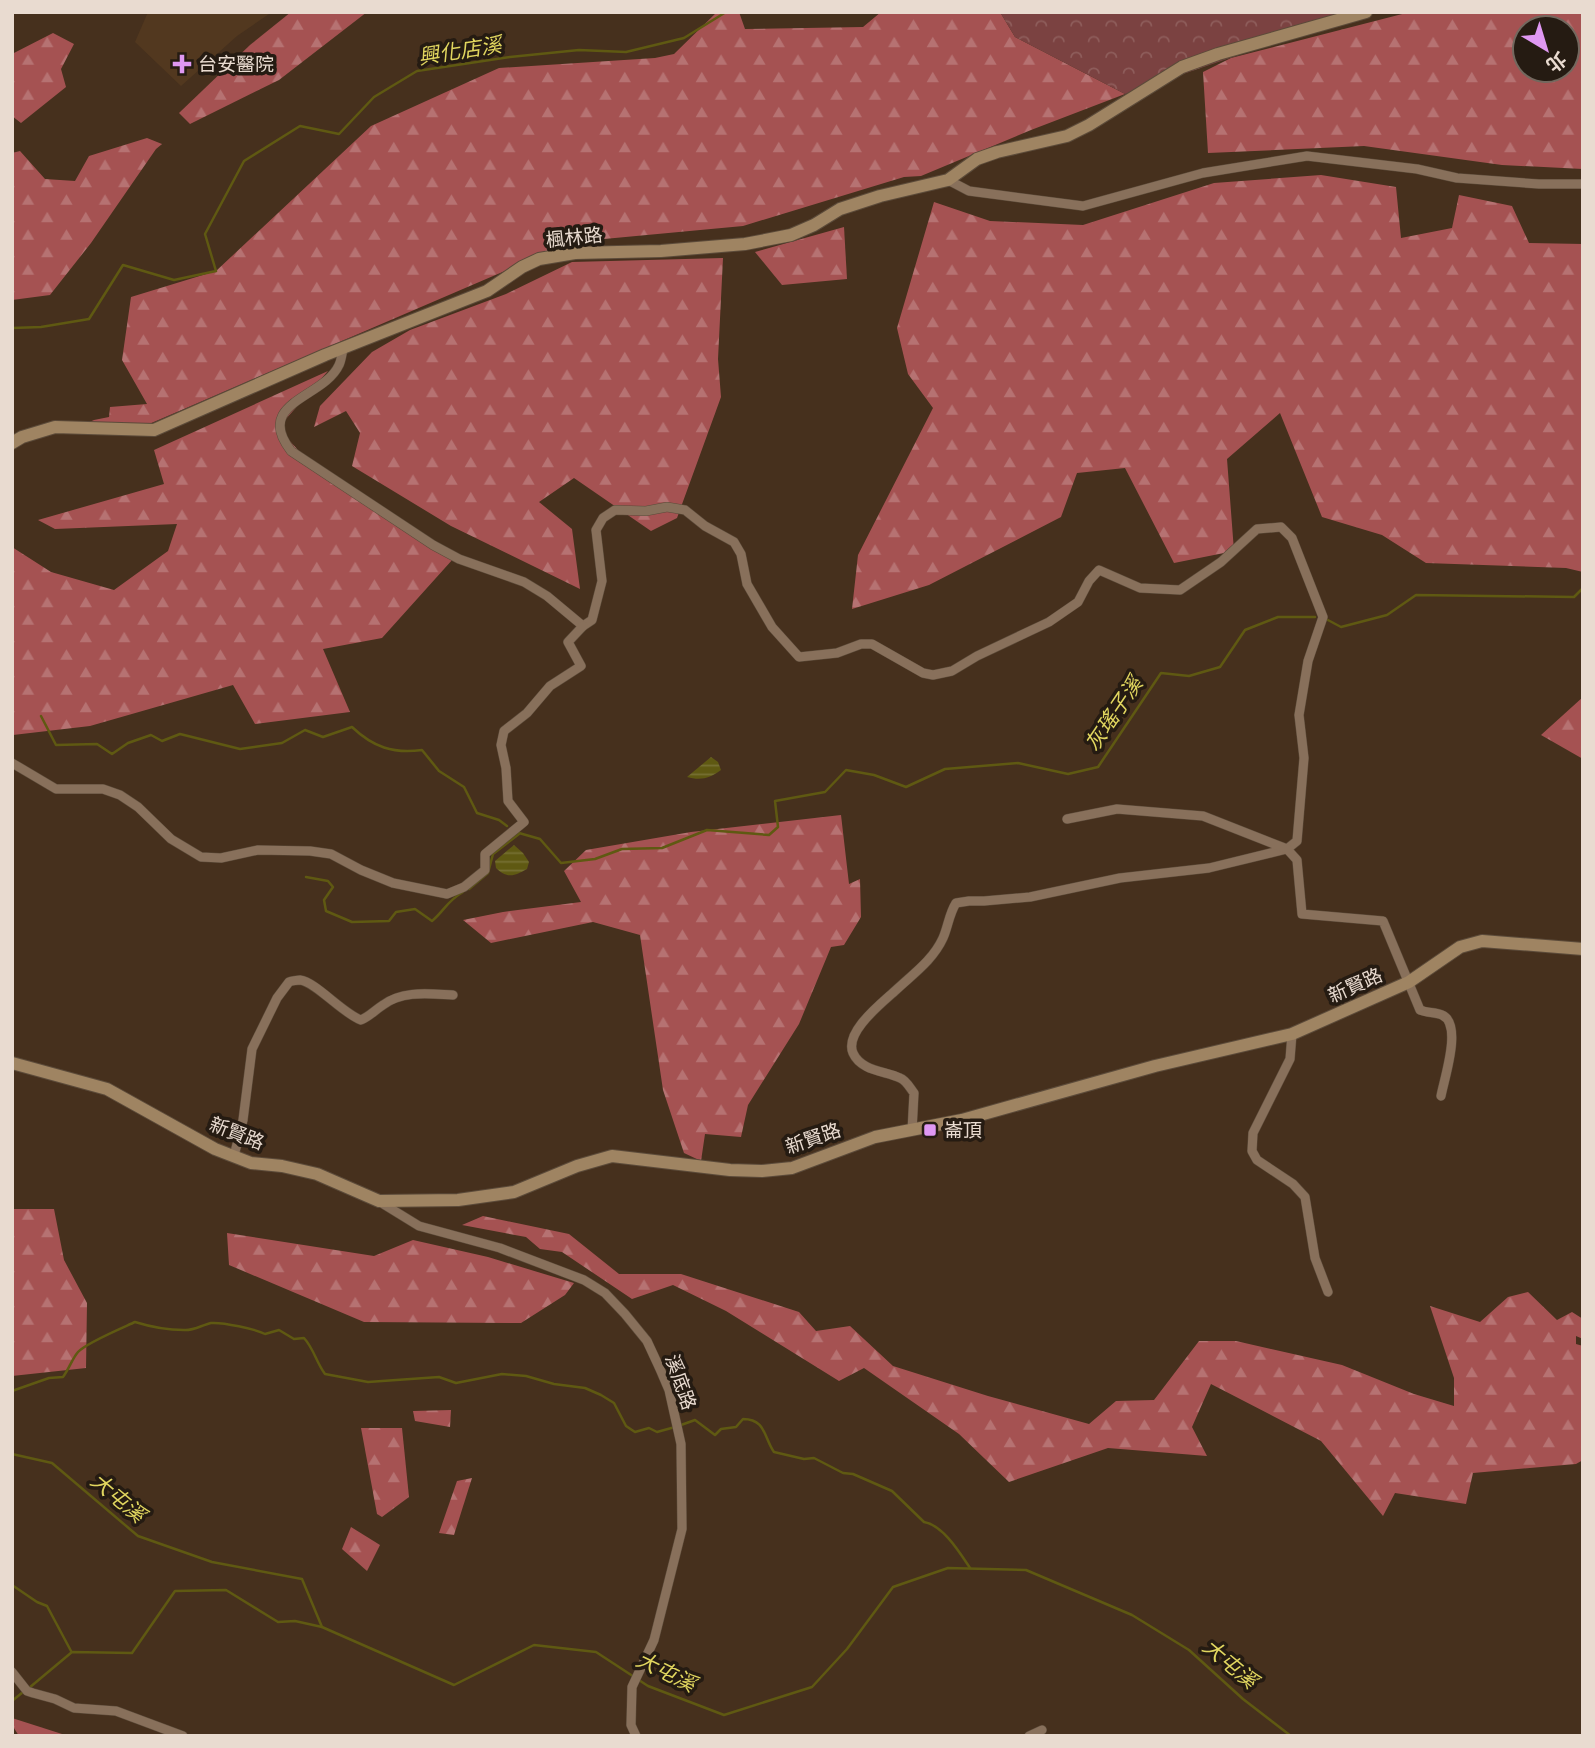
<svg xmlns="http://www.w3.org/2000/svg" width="1595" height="1748" font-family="'Titillium Web','Noto Sans TC',sans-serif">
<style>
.built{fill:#52381f}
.forest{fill:url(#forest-firs);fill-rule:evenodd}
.park{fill:url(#park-crowns)}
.water{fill:url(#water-rules)}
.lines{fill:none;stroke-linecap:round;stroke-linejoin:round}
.stream{stroke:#5f5912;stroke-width:2.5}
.street-casing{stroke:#5c4b3a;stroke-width:10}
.secondary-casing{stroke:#5c4b3a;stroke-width:14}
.street{stroke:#88705b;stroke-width:9}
.secondary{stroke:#9f8462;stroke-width:12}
.poi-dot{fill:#df98f2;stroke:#251b12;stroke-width:2.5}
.labels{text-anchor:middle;stroke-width:7;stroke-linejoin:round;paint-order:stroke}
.poi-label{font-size:19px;fill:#e9dbd0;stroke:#251b12;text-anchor:start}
.street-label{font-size:19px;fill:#e9dbd0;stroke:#251b12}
.water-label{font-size:21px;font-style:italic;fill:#e1d65f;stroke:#251b12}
</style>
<defs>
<pattern id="forest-firs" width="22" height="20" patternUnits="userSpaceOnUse" patternTransform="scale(1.75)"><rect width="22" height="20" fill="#a55252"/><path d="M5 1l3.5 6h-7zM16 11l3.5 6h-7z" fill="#b67272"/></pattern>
<pattern id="park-crowns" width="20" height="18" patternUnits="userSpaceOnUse" patternTransform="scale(1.75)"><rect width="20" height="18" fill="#7b4241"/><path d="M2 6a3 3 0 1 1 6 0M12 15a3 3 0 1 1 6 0" fill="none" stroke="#8e5d5b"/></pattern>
<pattern id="water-rules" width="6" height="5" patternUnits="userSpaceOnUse" patternTransform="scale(1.75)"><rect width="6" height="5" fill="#5f5912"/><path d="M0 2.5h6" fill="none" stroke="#767033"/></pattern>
</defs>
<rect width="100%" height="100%" fill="#46301d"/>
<polygon class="built" points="148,12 272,12 237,36 181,86 135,42"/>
<g class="forest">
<polygon points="291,12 367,12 279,80 190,124 179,113 250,45"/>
<polygon points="717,12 739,12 745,29 863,27 881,12 1000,12 1015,37 1125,94 1031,130 921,176 904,177 743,226 572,242 149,424 85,424 94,420 109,417 110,407 147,404 122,360 131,297 216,271 371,126 499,68 655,58 674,54"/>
<path d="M 1410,12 L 1583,12 L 1583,169 L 1502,165 L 1364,146 L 1208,153 L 1203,72 L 1231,58 ZM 1525,28 L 1567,28 L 1567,70 L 1525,70 Z"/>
<polygon points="53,33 74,44 61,69 66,87 21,123 12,116 12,54"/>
<polygon points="147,138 162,144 156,149 91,243 50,295 12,300 12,153 20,151 45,179 75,181 89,156"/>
<polygon points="1321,175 1396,187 1401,238 1452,228 1459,195 1512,206 1529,243 1583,244 1583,572 1566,568 1426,563 1382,535 1322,517 1280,413 1227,459 1234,551 1174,563 1125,468 1077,473 1061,517 929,585 852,609 858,555 933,408 908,374 897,328 934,202 990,221 1083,225 1214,183"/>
<polygon points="844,227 847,279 782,285 755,252"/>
<polygon points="723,258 718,359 721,397 677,518 651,531 574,478 539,502 572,529 580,589 451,526 352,466 360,433 346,411 314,427 320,406 372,352 410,330 506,294 572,262"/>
<polygon points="328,371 278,428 307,460 453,559 382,638 323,649 350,712 255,724 233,685 90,726 13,735 12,547 51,572 114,590 168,551 177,524 55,529 38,520 164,484 154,450"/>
<polygon points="1583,697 1583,759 1541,735"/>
<polygon points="841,815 849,884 860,879 861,917 844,945 831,947 799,1024 748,1105 741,1137 705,1134 701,1161 684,1153 663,1090 640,935 593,922 491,943 463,920 503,912 581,902 564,871 586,850 691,832"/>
<polygon points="12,1209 54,1209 64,1260 87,1303 86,1368 12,1376"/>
<polygon points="483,1216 569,1234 619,1274 681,1274 799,1312 816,1331 850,1326 893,1366 988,1396 1089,1424 1116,1401 1154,1400 1199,1341 1236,1341 1342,1365 1414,1394 1454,1406 1454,1378 1430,1306 1480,1322 1508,1297 1528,1292 1557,1320 1572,1312 1583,1319 1583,1339 1576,1336 1576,1344 1583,1346 1583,1460 1576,1464 1473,1473 1466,1504 1395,1493 1383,1516 1321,1441 1211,1384 1192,1427 1207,1456 1108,1448 1009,1482 959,1434 864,1368 839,1381 726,1311 673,1285 632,1299 562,1252 540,1249 526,1237 462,1225"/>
<polygon points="227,1233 374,1256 413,1240 488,1257 574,1283 565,1295 521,1323 364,1322 229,1265"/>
<polygon points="451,1410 450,1427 415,1421 413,1411"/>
<polygon points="361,1428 402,1428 409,1497 382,1517 377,1514"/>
<polygon points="472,1478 454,1535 439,1533 457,1481"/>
<polygon points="351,1527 380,1545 367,1571 342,1549"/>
<polygon points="12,1718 62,1734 64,1736 19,1736 12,1725"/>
</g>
<polygon class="park" points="1000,12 1364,12 1125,94 1015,37"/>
<g class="water">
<path d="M 711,757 L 718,762 L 721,770 C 710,778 701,781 687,777 Z"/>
<path d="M 514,845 L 523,853 L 529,862 L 527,869 C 515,876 507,879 496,868 L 495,861 Z"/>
</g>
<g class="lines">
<g class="stream">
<polyline points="12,328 41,327 89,319 123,265 174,280 216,271 205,234 244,161 300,126 339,134 374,97 417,71 510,57 579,50 626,52 684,38 726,12"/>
<polyline points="1326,619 1341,627 1387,615 1416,595 1574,597 1583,588"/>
<path d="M 41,716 L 56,745 L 97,744 L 112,754 L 128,743 L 151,735 L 162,741 L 180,734 L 240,749 L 282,743 L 305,730 L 323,737 L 352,727 C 373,747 393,754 422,750 L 439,771 L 464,787 L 477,813 L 499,820 L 507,826"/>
<polyline points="519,833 540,839 561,863 595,859 622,849 662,848 707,830 769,835 778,827 775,801 825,792 846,770 874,775 906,787 945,769 1018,763 1068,774 1098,767 1161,673 1189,676 1220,667 1245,630 1278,617 1315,617"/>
<path d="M 306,877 L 328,881 L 333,887 L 324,900 L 326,911 L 352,922 L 389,921 L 396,912 L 415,909 L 432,921 C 445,910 447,901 463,892"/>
<polyline points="469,889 488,873 493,854 519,834"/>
<path d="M 12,1391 L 49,1378 L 63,1377 C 69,1369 72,1359 78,1352 C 86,1343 122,1328 135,1322 C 151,1327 168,1330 184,1330 C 193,1331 202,1325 211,1323 C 223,1322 255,1329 265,1334 L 279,1330 L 294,1339 L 304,1338 C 314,1349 316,1362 325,1374 L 368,1382 L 439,1377 L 456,1383 L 502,1374 L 526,1376 L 554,1384 L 585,1388 L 601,1395 L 614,1403 L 626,1426 L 635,1432 L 649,1428 L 657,1432 L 675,1427"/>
<path d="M 681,1425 L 695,1420 L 715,1435 L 721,1429 L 736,1427 L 743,1419 C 766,1419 764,1438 774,1452 L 804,1459 L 814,1458 L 843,1473 L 853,1474 L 892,1491 L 924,1522 C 943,1525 960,1553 970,1568"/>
<polyline points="12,1454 52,1463 138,1536 212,1562 302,1579 322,1627 454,1685 534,1645 596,1652 648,1686 724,1715 812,1687 847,1649 893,1587 948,1568 1026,1570 1132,1615 1189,1650 1243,1699 1291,1736"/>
<polyline points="12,1585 37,1602 47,1606 71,1651"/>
<polyline points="29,1688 72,1652 132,1653 175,1591 226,1590 278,1622 295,1621 322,1627"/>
<polyline points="12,1701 23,1692"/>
</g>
<g class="street-casing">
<g id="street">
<polyline points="948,180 969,191 1083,206 1203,173 1307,156 1417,169 1457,178 1539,184 1583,184"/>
<path d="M 343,349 C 342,354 341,361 339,365 C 324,398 253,402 291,451 L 433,545 L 459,559 L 524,582 L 547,596 L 583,626 L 592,620 L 602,581 L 596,530 L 603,518 L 615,510 L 646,511 L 667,507 L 685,510 L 705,526 L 734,542 L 741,554 L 747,584 L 772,627 L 799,657 L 837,653 L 861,644 L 872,644 L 923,673 L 933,675 L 952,671 L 977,656 L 1049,622 L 1078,602 L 1089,581 L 1099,570 L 1140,588 L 1180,590 L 1221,562 L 1257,529 L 1281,527 L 1292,538 L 1323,617 L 1308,661 L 1299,715 L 1304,758 L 1297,841 L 1287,849 L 1209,868 L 1120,878 L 1030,897 L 984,901 L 969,901 L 956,903 C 949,914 948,927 943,938 C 933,960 913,974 896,990 C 882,1003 844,1032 853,1053 C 861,1071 885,1071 900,1078 C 906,1080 910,1088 914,1093 L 912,1131"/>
<polyline points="12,763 56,789 103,789 120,795 138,807 171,839 201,857 221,858 258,850 310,851 331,854 361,870 393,883 447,894 464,887 485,870 485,854 524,822 508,801 506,768 501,745 504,731 527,713 550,686 581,666 568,642 583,626"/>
<path d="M 1067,819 L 1117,809 L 1203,816 L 1287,849 L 1297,860 L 1302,914 L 1383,921 L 1420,1010 C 1427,1013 1435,1012 1442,1015 C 1463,1024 1444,1079 1441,1096"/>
<polyline points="1292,1034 1290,1059 1253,1133 1252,1151 1257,1160 1293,1184 1305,1197 1315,1258 1328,1292"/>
<path d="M 234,1156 L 243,1120 L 252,1049 L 277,998 L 289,982 C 291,981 298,980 300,980 C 316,982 342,1013 361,1020 C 370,1016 375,1010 383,1005 C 403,990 430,994 453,995"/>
<polyline points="380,1202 419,1226 500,1248 584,1280 605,1293 625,1314 647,1341 660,1369 669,1390 681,1444 682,1529 654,1640 632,1687 631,1725 636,1736"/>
<polyline points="12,1672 27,1691 33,1693 55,1699 74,1708 116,1711 183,1736"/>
<polyline points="1029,1736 1042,1730"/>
</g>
</g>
<g class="secondary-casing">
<g id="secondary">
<polyline points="12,443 22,437 55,427 154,430 325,355 487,291 522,267 539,259 575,253 661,251 745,244 791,235 814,225 840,209 880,196 948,180 977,159 997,152 1067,136 1089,125 1182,67 1218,54 1366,12"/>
<polyline points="12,1063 107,1089 215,1149 251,1163 282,1166 317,1174 379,1201 458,1200 514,1192 577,1166 612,1156 730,1170 762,1171 792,1168 875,1137 962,1120 1155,1066 1292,1034 1409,982 1460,947 1482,941 1583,949"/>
</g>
</g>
<use href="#street" class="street"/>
<use href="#secondary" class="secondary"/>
</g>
<g class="poi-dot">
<path d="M178.5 53.5h7v7h7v7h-7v7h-7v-7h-7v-7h7z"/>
<rect x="923" y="1123" width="14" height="14" rx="3.5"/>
</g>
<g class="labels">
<g class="poi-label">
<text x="198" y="71">台安醫院</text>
<text x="944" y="1137">崙頂</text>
</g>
<g class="street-label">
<text transform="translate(574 237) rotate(-6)" y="7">楓林路</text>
<text transform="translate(1355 985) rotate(-24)" y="7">新賢路</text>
<text transform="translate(237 1133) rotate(21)" y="7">新賢路</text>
<text transform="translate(813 1138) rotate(-19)" y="7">新賢路</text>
<text transform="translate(681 1382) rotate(71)" y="7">溪底路</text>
</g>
<g class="water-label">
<text transform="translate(460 51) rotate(-9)" y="7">興化店溪</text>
<text transform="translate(1114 714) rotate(-56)" y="7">灰瑤子溪</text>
<text transform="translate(118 1498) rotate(40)" y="7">大屯溪</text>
<text transform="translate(1230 1664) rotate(40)" y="7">大屯溪</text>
<text transform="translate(666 1672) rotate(26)" y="7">大屯溪</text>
</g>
</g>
<rect width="1595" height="1748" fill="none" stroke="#e9dbd0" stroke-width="28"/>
<g transform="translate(1546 49) rotate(142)"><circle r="33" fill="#251b12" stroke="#73685e" stroke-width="2"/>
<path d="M0-5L12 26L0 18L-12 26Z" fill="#df98f2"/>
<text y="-10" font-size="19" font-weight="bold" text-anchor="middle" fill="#e9dbd0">北</text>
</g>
</svg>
